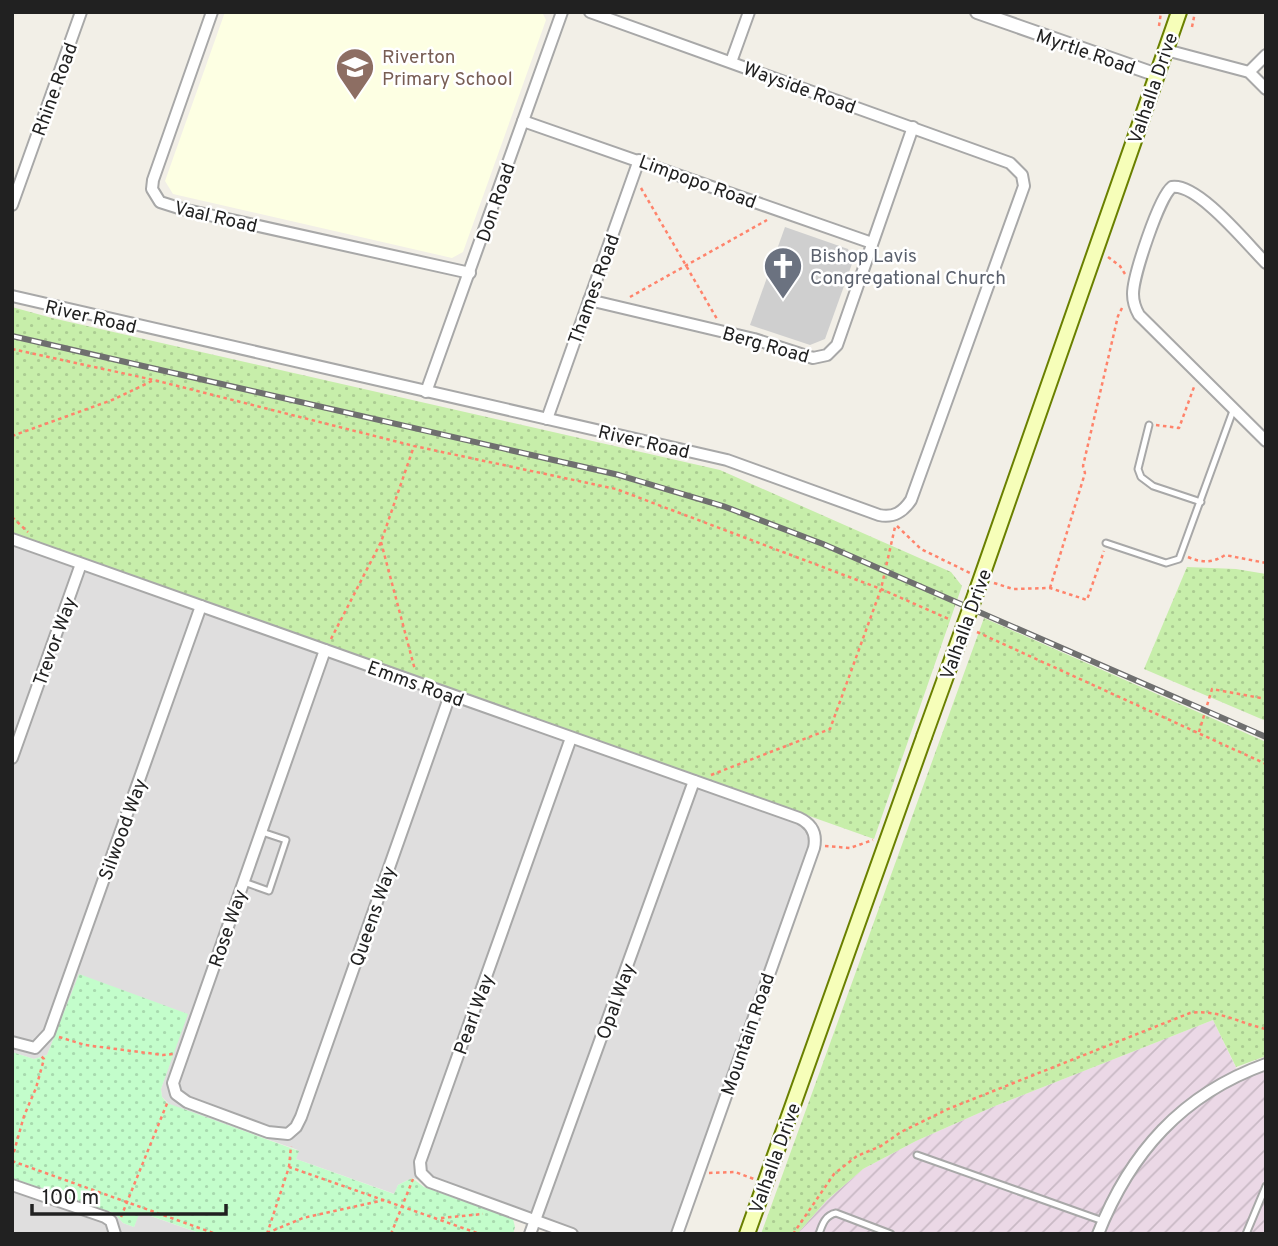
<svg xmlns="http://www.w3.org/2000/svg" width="1278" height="1246" font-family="Overpass,sans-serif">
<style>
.residential{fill:#dfdede}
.industrial{fill:url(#industrial-furrows)}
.education{fill:#fdffe3}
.religious{fill:#cfcfcf}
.grass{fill:url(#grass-dots)}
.park{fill:url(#park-dots)}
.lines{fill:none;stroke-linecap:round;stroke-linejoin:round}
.service-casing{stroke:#a8a8a8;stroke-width:9}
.minor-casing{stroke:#a8a8a8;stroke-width:14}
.tertiary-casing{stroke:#a8a8a8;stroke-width:16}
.secondary-casing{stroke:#6a8000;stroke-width:18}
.path{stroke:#ff836b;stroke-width:2.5;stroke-dasharray:3.5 3.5;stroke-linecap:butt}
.service{stroke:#fff;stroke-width:5}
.minor{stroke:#fff;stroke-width:10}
.tertiary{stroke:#fff;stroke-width:12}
.secondary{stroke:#f6feb9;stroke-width:14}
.rail-casing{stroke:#6f6f6f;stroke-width:6}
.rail{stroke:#fff;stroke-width:3.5;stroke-dasharray:10;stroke-linecap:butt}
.secondary-bridge-casing{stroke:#6a8000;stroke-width:18;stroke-linecap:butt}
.secondary-bridge{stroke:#f6feb9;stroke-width:14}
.labels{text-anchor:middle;stroke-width:5;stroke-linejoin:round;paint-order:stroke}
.street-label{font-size:19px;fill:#212121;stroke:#fff}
.education-label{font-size:19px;fill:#785e54;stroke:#fff;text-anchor:start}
.worship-label{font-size:19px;fill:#5b616d;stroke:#fff;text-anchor:start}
</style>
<defs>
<pattern id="industrial-furrows" width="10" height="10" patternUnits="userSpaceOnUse" patternTransform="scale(1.75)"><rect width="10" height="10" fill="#ebd8e6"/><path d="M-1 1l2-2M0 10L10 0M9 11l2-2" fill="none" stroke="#c9b9c5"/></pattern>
<pattern id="grass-dots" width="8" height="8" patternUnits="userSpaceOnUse" patternTransform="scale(1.75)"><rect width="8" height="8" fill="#c7eeaa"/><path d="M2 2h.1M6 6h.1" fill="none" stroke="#abcc92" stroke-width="1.8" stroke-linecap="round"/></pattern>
<pattern id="park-dots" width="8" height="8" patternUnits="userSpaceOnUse" patternTransform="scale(1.75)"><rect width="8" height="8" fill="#c3fdcb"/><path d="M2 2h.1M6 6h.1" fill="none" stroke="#a7d9ae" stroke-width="1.8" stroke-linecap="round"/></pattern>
</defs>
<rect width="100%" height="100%" fill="#f2efe7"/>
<g class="residential">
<polygon points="12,538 799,818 814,833 678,1234 571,1234 430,1182 412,1178 398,1185 395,1194 296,1159 298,1150 170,1105 162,1097 161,1089 187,1014 79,975 47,1055 34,1059 12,1052"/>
<polygon points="12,1178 114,1213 123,1223 134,1227 139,1212 202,1234 12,1234"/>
</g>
<polygon class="industrial" points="1213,1020 1239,1074 1266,1064 1266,1234 797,1234 827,1200 863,1169 916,1141 995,1106"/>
<polygon class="education" points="225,12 542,12 546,20 463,252 452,258 173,194 165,181"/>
<polygon class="religious" points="785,227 848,249 853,261 825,339 810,345 750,325"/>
<g class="grass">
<polygon points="12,307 52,318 720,470 951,572 962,586 874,839 12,533"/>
<polygon points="1187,567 1236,569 1266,574 1266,721 1144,669"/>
<polygon points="984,618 1266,742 1266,1056 1236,1067 1213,1020 995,1106 916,1141 863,1169 827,1200 797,1234 761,1234"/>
</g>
<polygon class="park" points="79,974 188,1014 161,1089 162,1097 167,1103 299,1151 296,1159 394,1194 398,1185 412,1178 424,1187 513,1219 515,1227 513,1234 202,1234 140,1212 134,1227 123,1223 114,1213 12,1178 12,1052 34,1059 47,1055"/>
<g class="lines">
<g class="service-casing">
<g id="service">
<polyline points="1149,425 1138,469 1141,477 1153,486 1201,502"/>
<polyline points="1106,543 1166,563 1179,559 1234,408"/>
<polyline points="244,882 269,891 286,840 262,832"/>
<polyline points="917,1155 1103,1221"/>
<path d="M 819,1234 C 822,1225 825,1215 836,1213 L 891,1234"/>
<polyline points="1246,1234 1266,1186"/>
</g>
</g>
<g class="minor-casing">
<g id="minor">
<polyline points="212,12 153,180 152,189 160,202 182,209 470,273"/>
<polyline points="1166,50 1249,72 1266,89"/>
<polyline points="731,62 749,12"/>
<polyline points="1249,72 1266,55"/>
<polyline points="523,121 872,243"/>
<polyline points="12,205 81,12"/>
<path d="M 1266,263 C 1247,244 1198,183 1172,187 C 1159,197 1133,276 1133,294 C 1133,302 1135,308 1139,315 L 1266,441"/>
<path d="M 12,296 L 727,460 L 879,515 C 894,518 903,512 911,500 L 1024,186 L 1022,175 L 1010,163 L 590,12"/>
<polyline points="589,300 754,339 813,358 827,355 837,345 913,127"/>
<polyline points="426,392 562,12"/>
<polyline points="547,419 639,160"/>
<path d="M 12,539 L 799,818 C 812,824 817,834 814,848 L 677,1234"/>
<polyline points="325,650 173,1083 176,1094 187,1102 268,1132 288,1134 296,1127 301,1117 450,695"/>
<polyline points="571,738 420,1162 421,1173 430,1182 572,1234"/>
<polyline points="12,758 81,564"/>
<polyline points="12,1042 35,1048 49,1033 201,606"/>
<polyline points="12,1185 105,1217 111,1221 115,1234"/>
<polyline points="530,1234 694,781"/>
<path d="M 1098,1234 C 1130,1153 1182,1094 1266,1064"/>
</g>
</g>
<g class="tertiary-casing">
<polyline id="tertiary" points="977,12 1157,75"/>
</g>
<g class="secondary-casing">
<g id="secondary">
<polyline points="976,593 1179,12"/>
<polyline points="747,1234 924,737"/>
</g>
</g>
<g class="path">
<polyline points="1159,26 1161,12"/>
<polyline points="1192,27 1195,12"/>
<polyline points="641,188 717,319"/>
<polyline points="1108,257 1120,266 1125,274"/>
<polyline points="630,297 767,220"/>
<polyline points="12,349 154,380 414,446 616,489 881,589 951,620"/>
<polyline points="1156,425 1179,428 1194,387"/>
<polyline points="12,436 112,400 154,380"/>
<polyline points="12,517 28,532"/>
<polyline points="897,526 921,549 970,573"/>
<polyline points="381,542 415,670"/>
<path d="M 1188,557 C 1201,563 1213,563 1225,555 L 1266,563"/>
<polyline points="994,583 1013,589 1050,588 1087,600 1104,551"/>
<polyline points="1050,588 1085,473 1083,466 1118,316 1123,306"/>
<polyline points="977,632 1266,764"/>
<polyline points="331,639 381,542 414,446"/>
<polyline points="1199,732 1212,689 1266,699"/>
<polyline points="711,775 830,729 881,589 895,527"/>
<polyline points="825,846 850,848 873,840"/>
<polyline points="59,1037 85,1045 163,1055 173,1054"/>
<polyline points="12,1159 24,1116 36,1088 44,1059 41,1056"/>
<polyline points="12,1161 216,1234"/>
<polyline points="289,1167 291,1146"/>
<polyline points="709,1173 735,1172 754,1179"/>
<polyline points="121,1217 168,1101"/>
<polyline points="441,1218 483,1214"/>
<polyline points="267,1233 303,1218 384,1200"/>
<polyline points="267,1234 289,1167 480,1234"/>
<polyline points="391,1234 413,1179"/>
<path d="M 793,1234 L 834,1174 L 857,1156 L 881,1146 L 901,1132 L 948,1109 L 1190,1013 C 1218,1009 1239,1023 1266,1029"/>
</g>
<use href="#service" class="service"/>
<use href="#minor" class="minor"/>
<use href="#tertiary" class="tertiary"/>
<use href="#secondary" class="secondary"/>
<g class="rail-casing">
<polyline id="rail" points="12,336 619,475 723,506 823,544 1266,737"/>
</g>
<use href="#rail" class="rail"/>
<g class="secondary-bridge-casing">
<polyline id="secondary-bridge" points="924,737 976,593"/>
</g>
<use href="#secondary-bridge" class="secondary-bridge"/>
</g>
<defs>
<g id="school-pin" transform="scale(2.0125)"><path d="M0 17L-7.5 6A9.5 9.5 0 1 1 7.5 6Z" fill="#8d6e63" stroke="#fff"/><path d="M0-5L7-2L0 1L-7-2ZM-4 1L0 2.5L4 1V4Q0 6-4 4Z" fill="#fff"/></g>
<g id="church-pin" transform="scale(2.0125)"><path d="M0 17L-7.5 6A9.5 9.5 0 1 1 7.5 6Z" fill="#6b7280" stroke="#fff"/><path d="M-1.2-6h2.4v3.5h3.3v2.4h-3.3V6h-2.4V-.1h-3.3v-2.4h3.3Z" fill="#fff"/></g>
</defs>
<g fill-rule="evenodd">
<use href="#school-pin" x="355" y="67"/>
<use href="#church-pin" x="783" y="266"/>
</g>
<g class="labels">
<g class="street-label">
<text transform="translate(1086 51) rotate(19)" y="7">Myrtle Road</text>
<text transform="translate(800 87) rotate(20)" y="7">Wayside Road</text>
<text transform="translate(1152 88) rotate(-71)" y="7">Valhalla Drive</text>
<text transform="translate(54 89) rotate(-70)" y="7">Rhine Road</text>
<text transform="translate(698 181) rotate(20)" y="7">Limpopo Road</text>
<text transform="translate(495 202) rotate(-71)" y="7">Don Road</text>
<text transform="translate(216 216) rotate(13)" y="7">Vaal Road</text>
<text transform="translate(593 289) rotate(-70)" y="7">Thames Road</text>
<text transform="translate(91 316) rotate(13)" y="7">River Road</text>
<text transform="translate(766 344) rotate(16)" y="7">Berg Road</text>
<text transform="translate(644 441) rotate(13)" y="7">River Road</text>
<text transform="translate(965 624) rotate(-70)" y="7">Valhalla Drive</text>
<text transform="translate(54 641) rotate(-70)" y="7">Trevor Way</text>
<text transform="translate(416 683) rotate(20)" y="7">Emms Road</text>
<text transform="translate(122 829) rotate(-70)" y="7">Silwood Way</text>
<text transform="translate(372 916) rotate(-71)" y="7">Queens Way</text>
<text transform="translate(227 928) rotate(-71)" y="7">Rose Way</text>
<text transform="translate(615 1001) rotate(-70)" y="7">Opal Way</text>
<text transform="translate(473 1014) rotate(-70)" y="7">Pearl Way</text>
<text transform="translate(747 1034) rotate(-71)" y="7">Mountain Road</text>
<text transform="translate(774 1158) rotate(-70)" y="7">Valhalla Drive</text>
</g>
<g class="education-label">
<text x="382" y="63">Riverton<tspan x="382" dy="22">Primary School</tspan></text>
</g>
<g class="worship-label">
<text x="810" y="262">Bishop Lavis<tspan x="810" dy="22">Congregational Church</tspan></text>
</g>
</g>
<rect width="1278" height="1246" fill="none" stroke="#212121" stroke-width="28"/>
<path d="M32 1204v10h194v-10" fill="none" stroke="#212121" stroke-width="3.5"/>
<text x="42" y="1204" font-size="21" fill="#212121" stroke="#ffffff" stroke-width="5" paint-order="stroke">100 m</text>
</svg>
